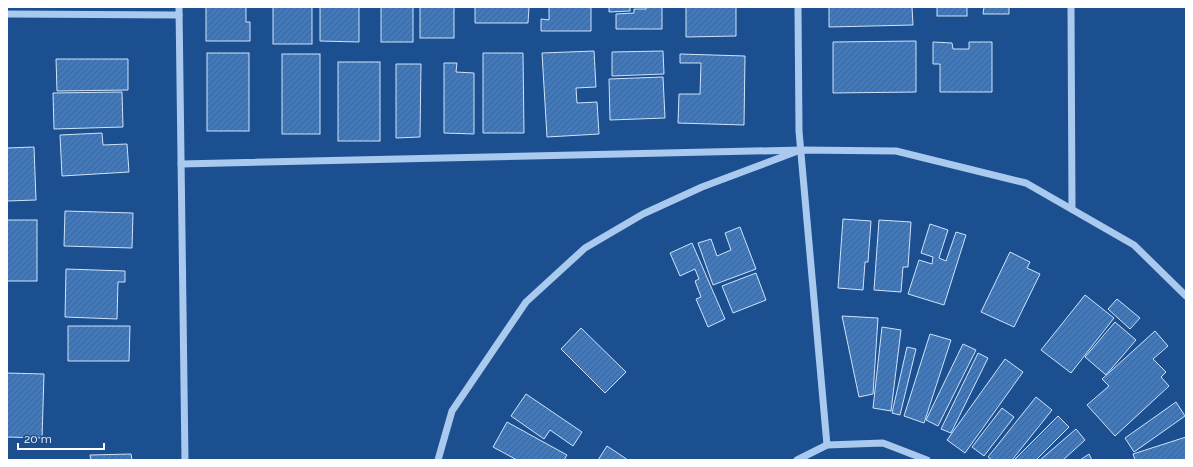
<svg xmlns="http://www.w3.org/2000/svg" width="1193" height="467" font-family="Raleway,sans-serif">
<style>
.building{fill:url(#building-hatch);stroke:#cfe3fa}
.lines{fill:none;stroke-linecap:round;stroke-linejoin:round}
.minor{stroke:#a9c9ee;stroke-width:7}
</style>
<defs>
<pattern id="building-hatch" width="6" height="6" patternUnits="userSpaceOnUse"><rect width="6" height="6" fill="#4478b7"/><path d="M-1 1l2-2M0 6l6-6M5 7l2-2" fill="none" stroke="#486282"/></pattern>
</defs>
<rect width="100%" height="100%" fill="#1b4f8f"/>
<g class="building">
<polygon points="206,7 246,7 246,22 250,22 250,41 206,41"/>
<rect x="273" y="7" width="39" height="37"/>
<polygon points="320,7 359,7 359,42 320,41"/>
<rect x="381" y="7" width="32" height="35"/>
<rect x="420" y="7" width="34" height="31"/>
<polygon points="475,7 529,7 528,23 475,23"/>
<polygon points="549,7 591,7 591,31 541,31 541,19 549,20"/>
<polygon points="609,7 630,7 630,11 609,12"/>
<polygon points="646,7 662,7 662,29 616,29 616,14 634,13 634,9 646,9"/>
<polygon points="686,7 736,7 736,36 686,37"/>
<polygon points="829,7 912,7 913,25 829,27"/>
<rect x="937" y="7" width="30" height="9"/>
<polygon points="984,7 1009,7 1009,14 983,14"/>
<polygon points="916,41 916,92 833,93 833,42"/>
<polygon points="933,42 952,43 953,49 969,49 969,42 992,42 992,92 940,92 940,64 933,64"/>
<polygon points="594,51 596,87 576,88 577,103 597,102 599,134 547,137 542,53"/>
<polygon points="663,51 664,74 612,76 612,52"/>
<rect x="207" y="53" width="42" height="78"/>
<polygon points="483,53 523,53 524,133 483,133"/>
<rect x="282" y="54" width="38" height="80"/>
<polygon points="680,54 745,56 744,125 678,123 679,94 700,94 701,63 680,63"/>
<polygon points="56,59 128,59 128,90 57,91"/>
<rect x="338" y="62" width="42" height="79"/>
<polygon points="444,63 457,63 456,72 474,73 474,134 444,133"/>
<polygon points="396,64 421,64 420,137 396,138"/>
<polygon points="663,77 665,118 610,120 609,79"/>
<polygon points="122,92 123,127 54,129 53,93"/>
<polygon points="102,133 103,145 127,144 129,172 62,176 60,135"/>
<polygon points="34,147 36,200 7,201 7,148"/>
<polygon points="65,211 133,213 132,248 64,246"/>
<polygon points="843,219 871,221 868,262 865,262 863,290 838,288"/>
<rect x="7" y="220" width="30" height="61"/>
<polygon points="879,220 911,222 908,267 903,267 901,292 874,290"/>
<polygon points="930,224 948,230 939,258 946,261 956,232 966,235 944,305 908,294 919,260 932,264 933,257 921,253"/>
<polygon points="740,227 756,269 713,285 698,243 711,239 717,256 731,250 725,233"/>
<polygon points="692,243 725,319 708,327 696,299 701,297 695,281 699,279 695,269 680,276 670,253"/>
<polygon points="1010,252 1030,262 1027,268 1040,274 1014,327 981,312"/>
<polygon points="66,269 125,271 125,282 118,282 117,319 65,317"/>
<polygon points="756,273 766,300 733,313 722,286"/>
<polygon points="1085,295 1114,318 1071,373 1041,350"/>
<polygon points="1117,299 1140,318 1130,329 1108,309"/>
<polygon points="842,316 878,318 873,394 859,397"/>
<polygon points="1115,322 1136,340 1106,375 1085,357"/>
<polygon points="68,326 130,326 129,361 68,361"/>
<polygon points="882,327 901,330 891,411 873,408"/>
<polygon points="581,328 626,372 605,393 561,349"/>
<polygon points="1155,331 1168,346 1153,359 1166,372 1161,377 1169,386 1115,436 1087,405 1109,386 1102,379"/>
<polygon points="930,334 951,340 924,423 904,416"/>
<polygon points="963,344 976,350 938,426 926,420"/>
<polygon points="907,347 916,349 900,415 892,413"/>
<polygon points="978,353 988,358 951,433 941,429"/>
<polygon points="1005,359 1023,372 965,453 947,440"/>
<polygon points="7,373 44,374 42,438 7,437"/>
<polygon points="526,394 582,432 573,446 550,430 544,439 511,416"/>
<polygon points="1036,397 1052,410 1012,460 992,460 988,457"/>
<polygon points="1176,402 1185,416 1134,452 1125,438"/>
<polygon points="1002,408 1014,417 984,456 972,447"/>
<polygon points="1058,416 1069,427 1036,460 1014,460"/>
<polygon points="507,422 567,455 564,460 517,460 493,447"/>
<polygon points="1076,429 1085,440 1063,460 1040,460"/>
<polygon points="1186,437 1186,460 1135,460 1133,454"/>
<polygon points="607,446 628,460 598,460"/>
<polygon points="131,454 132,460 91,460 90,455"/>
<polygon points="1089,454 1092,460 1080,460"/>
</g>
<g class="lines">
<g class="minor">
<polyline points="179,7 185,460"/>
<polyline points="798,7 799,131 827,445"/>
<polyline points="1071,7 1072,209"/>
<polyline points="7,14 179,15"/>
<polyline points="181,164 801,150 896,151 1026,183 1134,245 1186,296"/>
<polyline points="438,460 452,411 526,302 585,248 643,214 702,187 795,152"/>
<polyline points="797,460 827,445 883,443 927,460"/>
</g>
</g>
<rect width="1193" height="467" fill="none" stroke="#ffffff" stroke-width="16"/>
<path d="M18 443v6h86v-6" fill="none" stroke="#ffffff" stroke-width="2"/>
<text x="24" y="443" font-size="12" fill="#ffffff" stroke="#1b4f8f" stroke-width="3" paint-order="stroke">20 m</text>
</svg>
